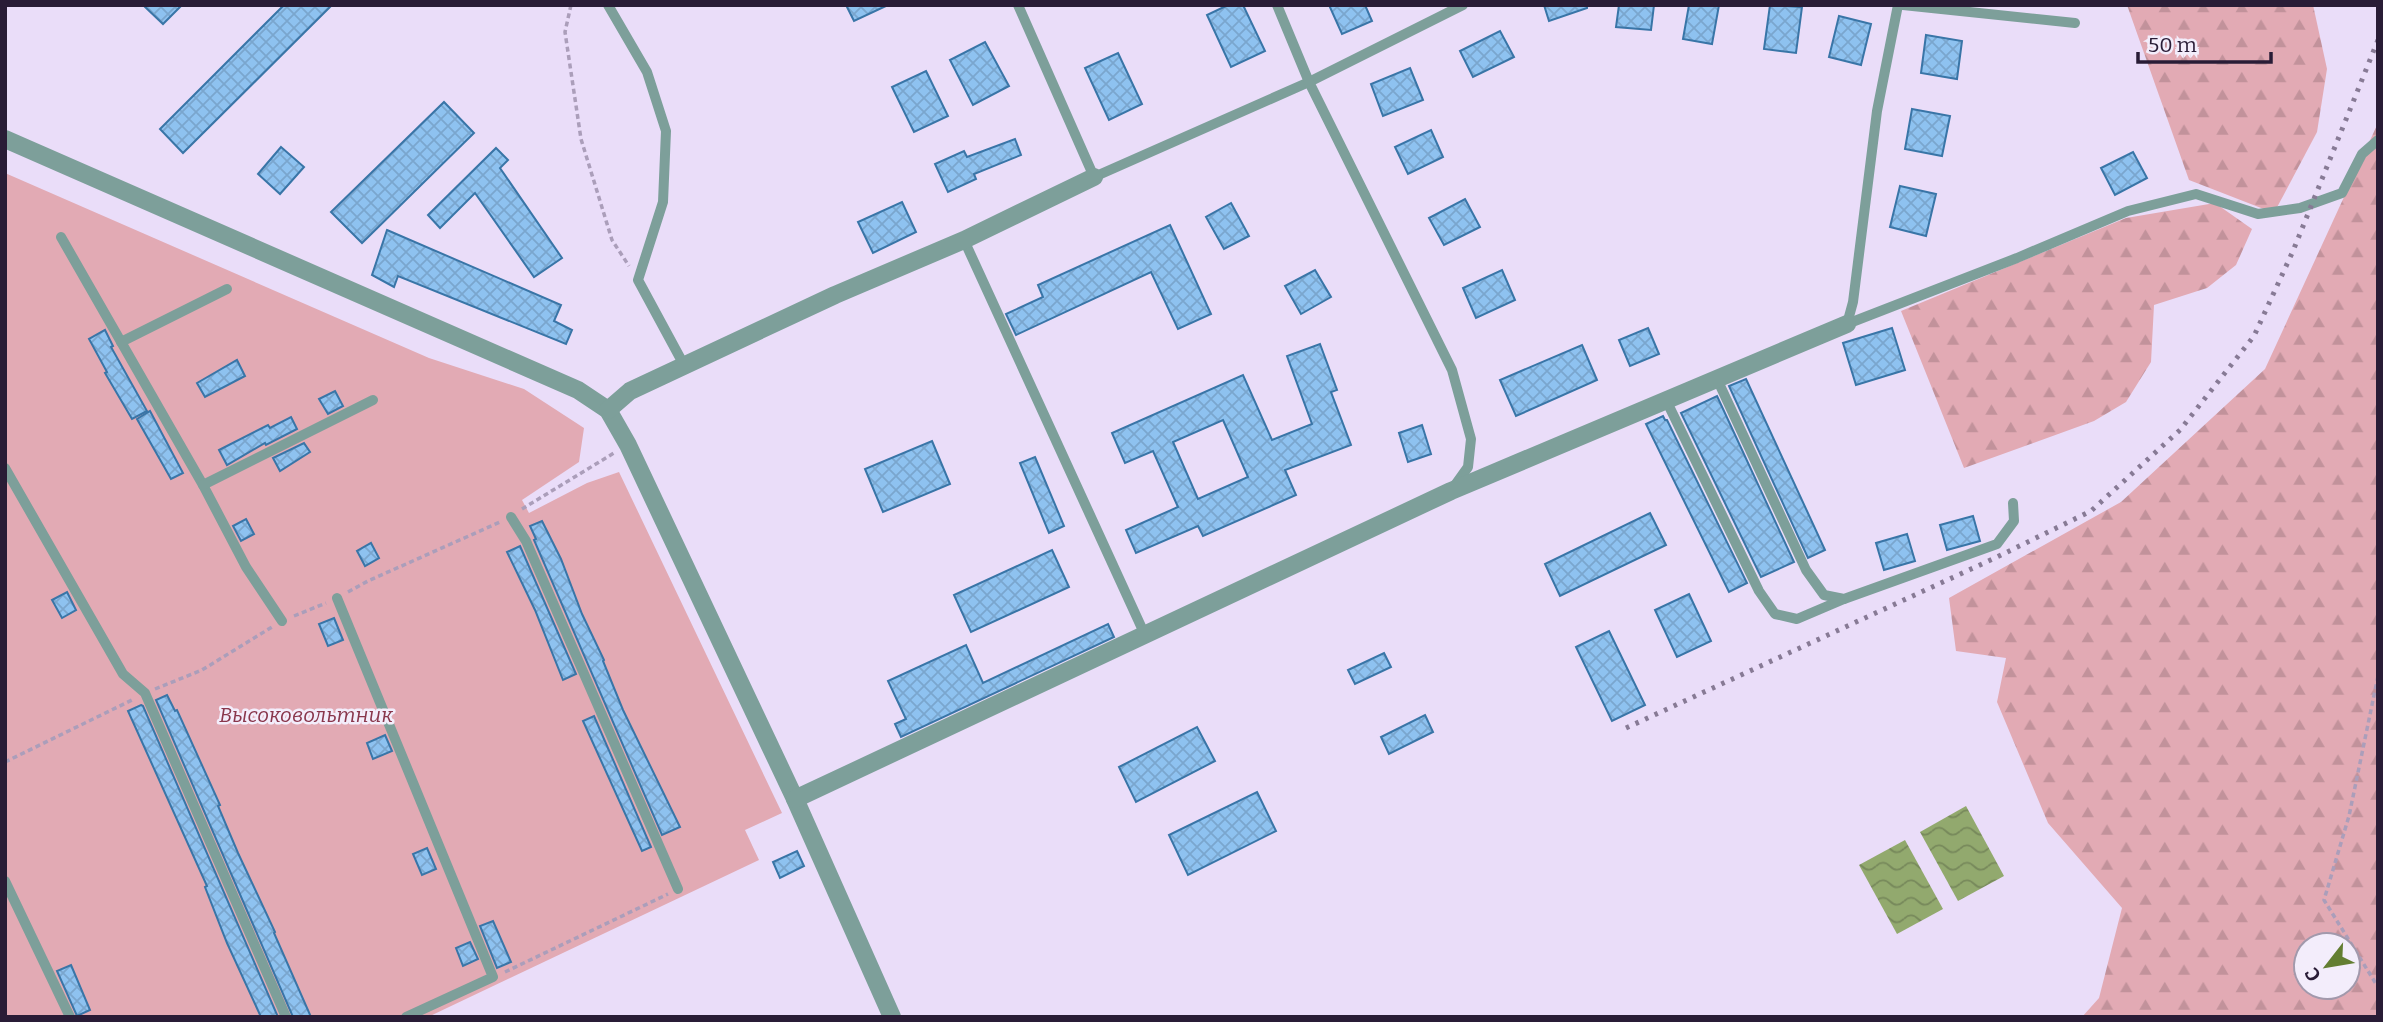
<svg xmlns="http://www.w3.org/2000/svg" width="2383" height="1022" font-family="Bitter,serif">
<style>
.forest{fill:url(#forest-firs);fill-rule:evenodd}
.garden{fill:#e2aab4}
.water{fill:url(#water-waves)}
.building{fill:url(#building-cross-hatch);stroke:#3975a7;stroke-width:2;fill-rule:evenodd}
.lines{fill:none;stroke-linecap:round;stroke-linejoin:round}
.path{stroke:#ab9eba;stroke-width:3.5;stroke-dasharray:5 3.5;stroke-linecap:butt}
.lane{stroke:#7d9f9a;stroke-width:10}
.street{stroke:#7d9f9a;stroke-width:18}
.rail{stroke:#877a95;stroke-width:5;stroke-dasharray:3.5 7;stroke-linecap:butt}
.labels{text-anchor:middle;stroke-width:5;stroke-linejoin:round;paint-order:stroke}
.park-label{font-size:21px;font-style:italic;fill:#89364c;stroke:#f3edfb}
</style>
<defs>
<pattern id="forest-firs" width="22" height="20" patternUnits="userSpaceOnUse" patternTransform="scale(1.75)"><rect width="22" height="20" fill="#e2aab4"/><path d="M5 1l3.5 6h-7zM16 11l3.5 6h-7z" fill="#c2929b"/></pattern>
<pattern id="water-waves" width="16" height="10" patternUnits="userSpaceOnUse" patternTransform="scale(1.75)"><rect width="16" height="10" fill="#92a96e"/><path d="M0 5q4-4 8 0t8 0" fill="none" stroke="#77895b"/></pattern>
<pattern id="building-cross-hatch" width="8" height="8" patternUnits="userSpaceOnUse" patternTransform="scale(1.75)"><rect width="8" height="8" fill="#8ec2f0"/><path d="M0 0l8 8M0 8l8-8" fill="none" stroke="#7aa6ce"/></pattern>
</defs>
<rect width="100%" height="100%" fill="#eaddf9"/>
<g class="forest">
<polygon points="2127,5 2313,5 2327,69 2317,132 2274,213 2189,180"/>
<path d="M 2378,123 L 2378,1017 L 2082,1017 L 2099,998 L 2122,908 L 2048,823 L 1997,702 L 2006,658 L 1956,651 L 1949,598 L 2121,502 L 2265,369 ZM 2306,945 L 2348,945 L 2348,987 L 2306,987 Z"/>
<polygon points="2215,203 2252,229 2236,265 2207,288 2154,305 2151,362 2126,402 2094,421 1964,468 1901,311 2126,218"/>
</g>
<polygon class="garden" points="5,173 429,358 524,389 584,428 579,462 522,500 529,513 587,483 619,472 782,813 745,830 759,860 428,1017 5,1017"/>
<g class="water">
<polygon points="1966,806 2004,876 1958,901 1920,832"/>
<polygon points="1905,840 1943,909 1897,934 1859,865"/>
</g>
<g class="building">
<polygon points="143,5 182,5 163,24"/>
<polygon points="284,5 332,5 183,153 160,129"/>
<polygon points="846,5 888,5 854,21"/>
<polygon points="1228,5 1243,5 1265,51 1231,67 1207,15"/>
<polygon points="1329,5 1365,5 1372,21 1342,34"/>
<polygon points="1544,5 1587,5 1587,8 1549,21"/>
<polygon points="1619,5 1654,5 1651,30 1616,27"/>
<polygon points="1689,5 1719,5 1712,44 1683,39"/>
<polygon points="1770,5 1802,7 1796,53 1764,49"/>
<polygon points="1839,16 1871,24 1861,65 1829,57"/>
<polygon points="1500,31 1514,57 1473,77 1460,51"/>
<polygon points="1926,35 1962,41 1957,79 1921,73"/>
<polygon points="985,42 1009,86 973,105 950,60"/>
<polygon points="1118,53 1142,104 1109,120 1085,68"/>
<polygon points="1410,68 1423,100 1383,116 1371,84"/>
<polygon points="926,71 948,116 914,132 892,87"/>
<polygon points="444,102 474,133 362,243 331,212"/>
<polygon points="1912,109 1950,116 1942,156 1905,149"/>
<polygon points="1431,130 1443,157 1408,174 1395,147"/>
<polygon points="1015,139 1021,155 974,174 976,179 948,192 935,164 964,151 967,157"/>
<polygon points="281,147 304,167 280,194 258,174"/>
<polygon points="496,148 508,160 500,168 562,258 534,277 475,193 440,228 428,215"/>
<polygon points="2133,152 2147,178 2115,195 2101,168"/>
<polygon points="1900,186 1936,194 1926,236 1890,227"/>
<polygon points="1465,199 1480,227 1444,245 1429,218"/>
<polygon points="902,202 916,232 873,253 858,222"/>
<polygon points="1231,203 1249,236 1224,249 1206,217"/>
<polygon points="1170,225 1211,314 1178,329 1151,272 1016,335 1006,314 1043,297 1038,285"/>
<polygon points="387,230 561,305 554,321 572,330 566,344 398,276 394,287 372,275"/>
<polygon points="1315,270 1331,297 1301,314 1285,286"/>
<polygon points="1502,270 1515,300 1476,318 1463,288"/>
<polygon points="1648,328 1659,354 1630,366 1619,340"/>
<polygon points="1892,328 1905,370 1856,385 1843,343"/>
<polygon points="105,330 113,346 111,347 147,411 132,419 105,373 107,372 89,339"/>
<path d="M 1320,344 L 1337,390 L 1331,392 L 1351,445 L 1285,470 L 1296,495 L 1203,536 L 1198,526 L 1136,553 L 1126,530 L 1178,507 L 1153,451 L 1125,463 L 1112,433 L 1243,375 L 1272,440 L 1312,424 L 1287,356 ZM 1223,420 L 1248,477 L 1198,499 L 1173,442 Z"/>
<polygon points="1582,345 1597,380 1516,416 1500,380"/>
<polygon points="237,360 245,376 205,397 197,383"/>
<polygon points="1746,379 1825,550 1808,558 1729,386"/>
<polygon points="335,391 343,406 328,414 319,399"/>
<polygon points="1717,396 1794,562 1761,577 1681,413"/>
<polygon points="150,411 183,473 171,479 137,419"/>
<polygon points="1663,416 1665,420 1667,420 1747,583 1729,592 1646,424"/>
<polygon points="291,417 297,429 266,445 265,443 227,465 219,450 268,425 270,428"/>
<polygon points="1422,425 1431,454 1408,462 1399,433"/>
<polygon points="932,441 950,484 883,512 865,469"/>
<polygon points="304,443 310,452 280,471 273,458"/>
<polygon points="1035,457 1064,526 1049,533 1020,463"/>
<polygon points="1650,513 1666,545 1560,596 1545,564"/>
<polygon points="1973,516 1980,541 1947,550 1940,525"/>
<polygon points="246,519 254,534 241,541 233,526"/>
<polygon points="542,521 561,559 582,614 604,660 603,661 623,710 680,827 662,835 534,540 536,539 530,526"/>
<polygon points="1907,534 1915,561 1884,570 1876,543"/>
<polygon points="371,543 379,558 365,566 357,551"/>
<polygon points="520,546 576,674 563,680 535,610 507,552"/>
<polygon points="1052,550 1069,587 971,632 954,595"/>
<polygon points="67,592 76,610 62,618 52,600"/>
<polygon points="1689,594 1711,641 1677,657 1655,610"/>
<polygon points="334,618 343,640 328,646 319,624"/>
<polygon points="1108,624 1114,637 901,737 895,724 906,719 888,681 966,645 983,683"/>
<polygon points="1609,631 1645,705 1612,721 1576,647"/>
<polygon points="1384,653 1391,667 1355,684 1348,670"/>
<polygon points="167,695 175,711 177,710 220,805 218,806 238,853 275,932 274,933 311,1017 293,1017 156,700"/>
<polygon points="141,705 143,706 278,1017 261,1017 227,943 205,887 207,886 128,711"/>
<polygon points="1425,715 1433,732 1389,754 1381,737"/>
<polygon points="594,716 651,847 642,851 583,721"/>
<polygon points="1197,727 1215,761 1136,802 1119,767"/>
<polygon points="385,735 392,751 373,759 367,743"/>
<polygon points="1257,792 1276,831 1188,875 1169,835"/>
<polygon points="427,848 436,869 422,875 413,854"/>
<polygon points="797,851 804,866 780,878 773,862"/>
<polygon points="493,921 511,962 497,968 480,926"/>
<polygon points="470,942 478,959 463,966 456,948"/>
<polygon points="71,965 90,1010 77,1016 57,971"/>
</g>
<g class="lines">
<g class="path">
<polyline points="571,5 565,32 581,139 612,240 629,266"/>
<polyline points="522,509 614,453"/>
<polyline points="348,592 368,581 500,522"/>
<polyline points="294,616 326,603"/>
<polyline points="2378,676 2349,816 2324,900 2378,987"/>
<polyline points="155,689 202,670 272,627"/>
<polyline points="5,762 132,700"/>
<polyline points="505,972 668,894"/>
</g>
<g class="lane">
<polyline points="608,5 647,72 666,131 663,202 638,280 684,365"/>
<polyline points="1018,5 1094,177 1309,82 1463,5"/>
<polyline points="1277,5 1309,82 1452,370 1471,439 1468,467 1453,488"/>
<polyline points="1903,5 2075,23"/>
<polyline points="61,237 203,485 246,567 282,621"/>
<polyline points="964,240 1145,635"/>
<polyline points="1847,324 2017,258 2128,211 2196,194 2258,214 2300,208 2342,193 2362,154 2378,140"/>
<polyline points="1847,324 1853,302 1877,111 1898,5"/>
<polyline points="121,342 227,289"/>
<polyline points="1717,379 1806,570 1824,595 1844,599 1997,544 2014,521 2013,503"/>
<polyline points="1666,400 1759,591 1775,614 1797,619 1844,599"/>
<polyline points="5,468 123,674 145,693 286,1017"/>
<polyline points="203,485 373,400"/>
<polyline points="511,517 526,541 678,889"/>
<polyline points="337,598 493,977 406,1017"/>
<polyline points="5,881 70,1017"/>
</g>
<g class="street">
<polyline points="5,139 578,390 608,410 628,445 795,799 892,1017"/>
<polyline points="608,410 630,391 835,295 964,240 1094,177"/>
<polyline points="795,799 1451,491 1847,324"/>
</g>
<polyline class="rail" points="1626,728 1995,558 2091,511 2180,430 2254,336 2293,251 2378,40"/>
</g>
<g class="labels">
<g class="park-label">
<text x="306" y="722">Высоковольтник</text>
</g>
</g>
<rect width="2383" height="1022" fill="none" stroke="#291c36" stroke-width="14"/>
<g transform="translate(2327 966) rotate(239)"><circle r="33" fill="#f3edfb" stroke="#a299ac" stroke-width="2"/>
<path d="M0-5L12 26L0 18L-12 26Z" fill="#637e32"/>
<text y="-10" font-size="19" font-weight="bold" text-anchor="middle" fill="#291c36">С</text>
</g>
<path d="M2138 52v10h133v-10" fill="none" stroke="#291c36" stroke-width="3.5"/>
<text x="2148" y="52" font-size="21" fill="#291c36" stroke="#f3edfb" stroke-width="5" paint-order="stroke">50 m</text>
</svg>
